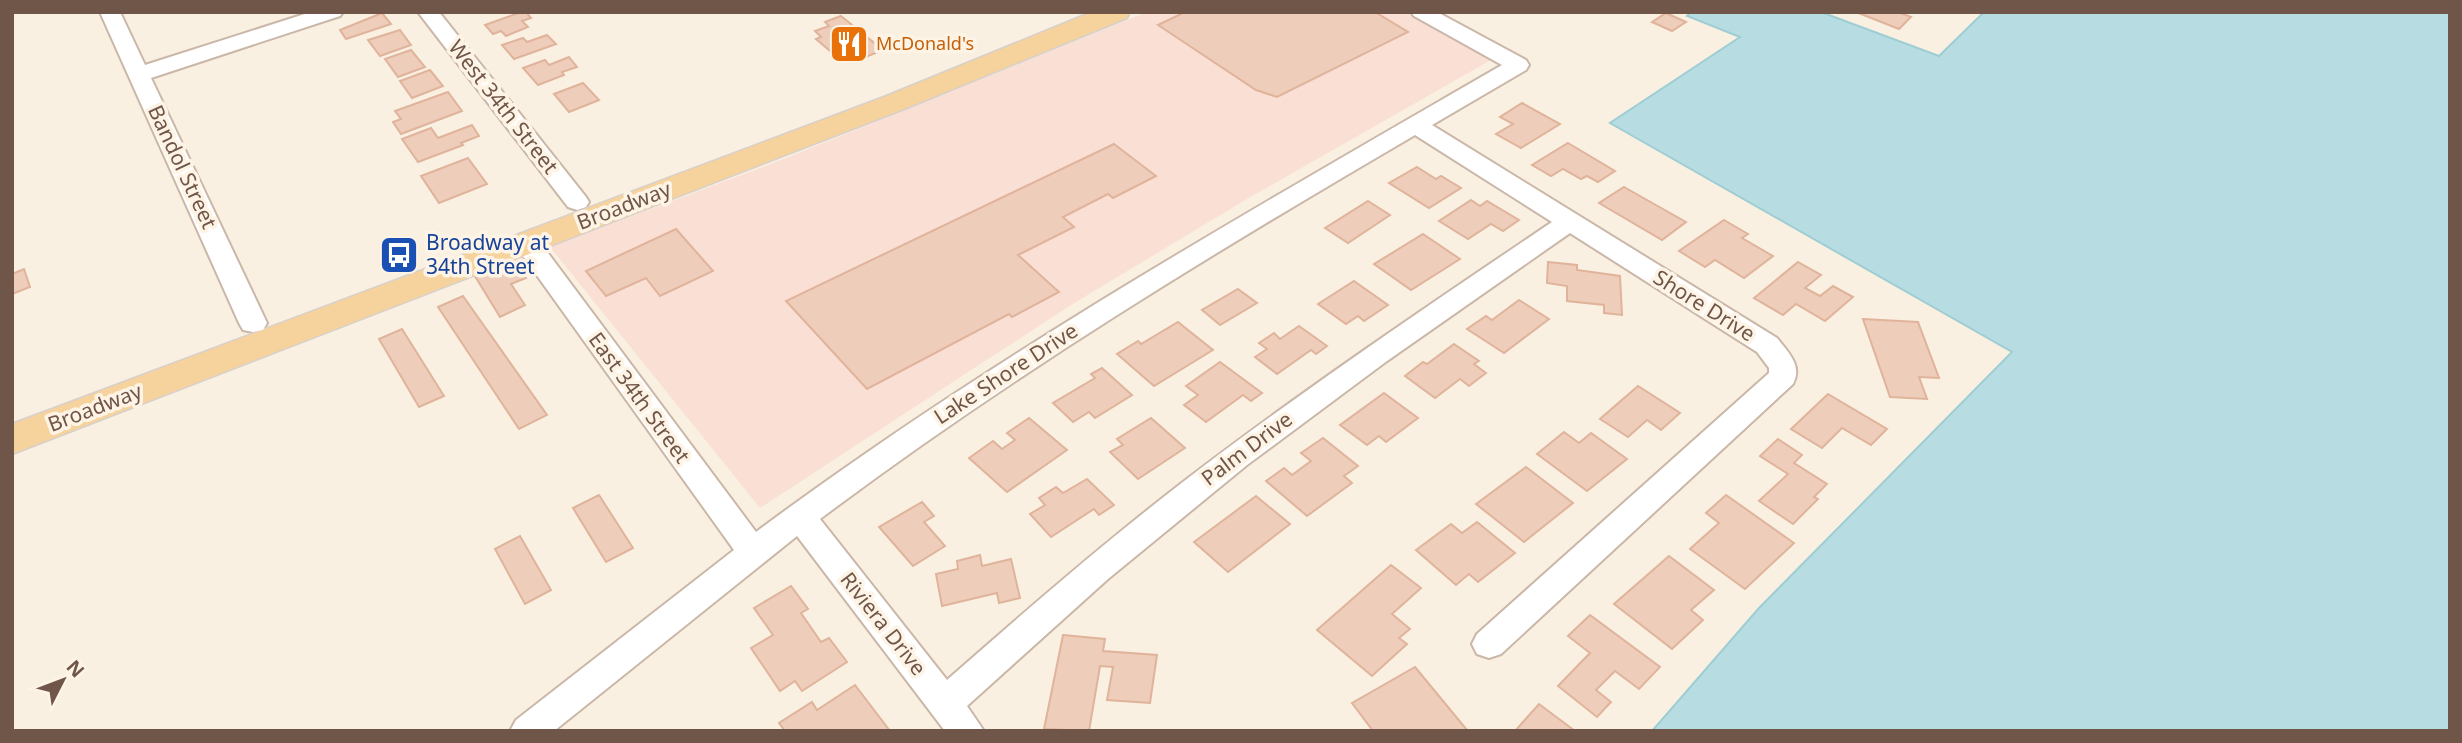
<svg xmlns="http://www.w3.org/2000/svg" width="2462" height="743" font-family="'Noto Sans',sans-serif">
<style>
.commercial{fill:#fadfd5}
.water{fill:#b7dde2;stroke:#9ecdd3;stroke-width:2}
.building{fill:#eecdba;stroke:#e0b39b;stroke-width:2}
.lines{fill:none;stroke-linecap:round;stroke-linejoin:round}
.minor-casing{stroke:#cab7a8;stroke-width:4}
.major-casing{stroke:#d7d0cc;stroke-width:3}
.minor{fill:#fff;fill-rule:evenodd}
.major{fill:#f6d29c;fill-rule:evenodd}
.labels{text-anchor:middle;stroke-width:7;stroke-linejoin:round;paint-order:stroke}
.far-food-label{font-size:18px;fill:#c56008;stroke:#fef4e6;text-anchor:start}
.street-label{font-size:21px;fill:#705649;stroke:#fef4e6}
.transit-label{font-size:21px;fill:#164399;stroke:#fef4e6;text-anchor:start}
</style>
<rect width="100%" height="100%" fill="#faf0e1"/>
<polygon class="commercial" points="1147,12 1405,12 1491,60 1247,199 1071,305 760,508 550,247 781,160"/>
<polygon class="water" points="1691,12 1821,12 1939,56 1984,12 2450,12 2450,731 1652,731 1759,608 2012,352 1610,123 1740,37 1687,16"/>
<g class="building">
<polygon points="521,12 526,12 531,18 522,21 528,27 506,36 501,31 493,34 485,25"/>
<polygon points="1185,12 1375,12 1408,32 1277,97 1256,90 1158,25"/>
<polygon points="1856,12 1898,12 1911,17 1899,29"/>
<polygon points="382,13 391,24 346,39 340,30"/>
<polygon points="1666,13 1686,22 1672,31 1652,22"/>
<polygon points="841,16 883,50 853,62 844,55 837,57 816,39 821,37 815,31 829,26 825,22"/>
<polygon points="400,30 411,45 380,56 368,40"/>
<polygon points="547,35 556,44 514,59 502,45 523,38 527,42"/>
<polygon points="411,50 425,67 398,77 385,59"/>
<polygon points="569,57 577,67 562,72 564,75 538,85 523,68 545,60 549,65"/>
<polygon points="430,70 443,86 412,98 400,81"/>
<polygon points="583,83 599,100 569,112 554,94"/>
<polygon points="448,92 462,111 401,134 393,122 401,119 395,111"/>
<polygon points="1522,103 1560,124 1521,148 1496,134 1513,124 1500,117"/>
<polygon points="472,125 479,136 461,143 463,145 418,162 402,139 431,128 438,138"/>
<polygon points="1568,143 1615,171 1598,182 1587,176 1581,179 1563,169 1551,176 1532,165"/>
<polygon points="1114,144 1156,176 1113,198 1108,194 1063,217 1074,227 1018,255 1059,292 1012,317 1009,314 867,389 786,301"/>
<polygon points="468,158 487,184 439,203 421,176"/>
<polygon points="1417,167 1436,179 1441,176 1461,188 1429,208 1389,183"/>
<polygon points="1624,187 1686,222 1662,240 1599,203"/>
<polygon points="1471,200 1480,206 1487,201 1519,220 1503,231 1491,224 1468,239 1439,221"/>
<polygon points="1368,201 1390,215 1348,243 1325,228"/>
<polygon points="1724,220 1748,234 1742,238 1773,256 1744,278 1715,260 1705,267 1679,251"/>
<polygon points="676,229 713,271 660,296 646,278 606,296 586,271"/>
<polygon points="1423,234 1460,259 1411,290 1374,264"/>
<polygon points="513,258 526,278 511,284 525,305 500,317 473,273"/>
<polygon points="1548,262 1577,265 1577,270 1620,276 1622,315 1604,313 1604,305 1567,301 1567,286 1547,283"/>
<polygon points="1798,262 1821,275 1805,288 1820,296 1833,286 1853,297 1825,321 1796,304 1783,315 1754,298"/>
<polygon points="24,269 30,287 12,294 12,274"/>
<polygon points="1354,281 1388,305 1364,321 1358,316 1346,324 1318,304"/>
<polygon points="1238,289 1257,303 1220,325 1202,310"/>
<polygon points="463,296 547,415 519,429 438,307"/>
<polygon points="1519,300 1549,319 1504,353 1467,329 1486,316 1492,320"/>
<polygon points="1863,319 1918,322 1939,378 1919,377 1927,399 1890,397"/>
<polygon points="1178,322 1213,350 1154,386 1117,354 1138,341 1141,344"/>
<polygon points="1299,326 1327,346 1316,354 1311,350 1277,374 1255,357 1267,349 1259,343 1274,333 1280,339"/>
<polygon points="402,329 444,396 419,407 379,339"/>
<polygon points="1454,344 1479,361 1474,364 1486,373 1469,386 1460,379 1435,398 1405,376 1423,362 1427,364"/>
<polygon points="1220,362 1262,393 1251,401 1243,395 1206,422 1184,405 1198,395 1186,386"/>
<polygon points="1102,368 1132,395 1095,418 1089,412 1073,422 1053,403 1095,378 1091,374"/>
<polygon points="1638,386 1680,413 1661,430 1647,420 1628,437 1600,419"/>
<polygon points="1384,393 1418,418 1386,442 1379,436 1367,445 1340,425"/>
<polygon points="1828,394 1887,429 1871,445 1842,428 1822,448 1791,429"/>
<polygon points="1029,418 1067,450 1007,492 969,458 993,441 1002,449 1015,440 1007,433"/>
<polygon points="1151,418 1185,448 1138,479 1110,452 1123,445 1117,439"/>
<polygon points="1564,432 1579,443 1591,433 1627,459 1587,491 1537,454"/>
<polygon points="1323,438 1358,466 1344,476 1352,483 1307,516 1266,481 1284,468 1292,475 1311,461 1301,453"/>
<polygon points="1778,439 1802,455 1794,463 1827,484 1814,497 1818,499 1793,524 1759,501 1788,474 1760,456"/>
<polygon points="1526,467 1573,503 1524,542 1476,504"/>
<polygon points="1087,479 1114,505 1099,515 1094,509 1051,537 1030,514 1045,505 1039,498 1056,487 1063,493"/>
<polygon points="599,495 633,548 606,562 573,508"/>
<polygon points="1726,495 1794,543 1745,589 1690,549 1719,523 1706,513"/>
<polygon points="1256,496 1290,524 1228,572 1194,542"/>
<polygon points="922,502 934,516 924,522 945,546 913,566 879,527"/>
<polygon points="1477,522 1515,553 1478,582 1469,574 1456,585 1416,550 1451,524 1462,533"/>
<polygon points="520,536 551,590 525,604 495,549"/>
<polygon points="980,555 982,566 1011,559 1020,598 999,603 997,593 942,606 936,574 958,569 957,561"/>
<polygon points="1669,556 1714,590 1691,610 1703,620 1672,649 1614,604"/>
<polygon points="1391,565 1421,588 1392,614 1410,629 1399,638 1407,644 1372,676 1317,630"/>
<polygon points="791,586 808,609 801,613 821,642 829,638 847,662 802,691 795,681 780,691 751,648 773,635 754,608"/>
<polygon points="1590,615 1660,667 1639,689 1615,671 1596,690 1611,702 1597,717 1558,686 1590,653 1568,636"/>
<polygon points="1063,635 1105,639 1103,651 1157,655 1150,703 1107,700 1113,667 1100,666 1089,731 1044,729"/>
<polygon points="1415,667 1467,730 1373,731 1352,703"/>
<polygon points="855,685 890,731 785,731 779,723 812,702 817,710"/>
<polygon points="1539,704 1575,731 1515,731"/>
</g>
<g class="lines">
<g class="minor-casing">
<g id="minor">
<polygon points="100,12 120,12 145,65 311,12 343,12 340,16 151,78 267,323 263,330 253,332 243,330 239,323"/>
<polygon points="418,12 439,12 586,197 589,202 586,207 577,210 568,207"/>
<path d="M 1411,12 L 1437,12 L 1526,60 L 1529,65 L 1526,70 L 1432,125 L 1777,338 C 1788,352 1803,366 1793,384 L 1501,654 L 1489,658 L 1477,654 L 1472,644 L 1477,634 L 1769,373 L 1769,368 L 1757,352 L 1570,233 L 1387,361 L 1247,465 L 1108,579 L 967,706 L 984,731 L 945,731 L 797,536 L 554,731 L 510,731 L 516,720 L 734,550 L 518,249 L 514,243 L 518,237 L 527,235 L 536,237 L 756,532 C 992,356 1248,212 1502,65 L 1414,16 ZM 1415,135 L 1552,222 C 1426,307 1300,392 1179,485 C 1099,547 1023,613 947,680 L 820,519 C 1009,377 1211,254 1415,135 Z"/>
</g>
</g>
<g class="major-casing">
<polygon id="major" points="1092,12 1130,12 1127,18 904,109 12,454 12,424 884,97"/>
</g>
<use href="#minor" class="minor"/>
<use href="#major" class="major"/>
</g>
<defs>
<g id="restaurant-square" transform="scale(2.0125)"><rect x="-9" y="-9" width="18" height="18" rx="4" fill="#e8710a" stroke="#fef4e6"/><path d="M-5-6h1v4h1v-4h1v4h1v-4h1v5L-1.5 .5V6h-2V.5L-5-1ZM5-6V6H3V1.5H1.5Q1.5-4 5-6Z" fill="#fff"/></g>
<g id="bus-square" transform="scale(2.0125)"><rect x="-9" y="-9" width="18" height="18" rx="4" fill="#1a4fb4" stroke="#fef4e6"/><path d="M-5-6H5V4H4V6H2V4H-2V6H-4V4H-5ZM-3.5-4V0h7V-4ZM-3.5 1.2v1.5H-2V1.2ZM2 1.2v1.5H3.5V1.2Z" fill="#fff"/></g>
</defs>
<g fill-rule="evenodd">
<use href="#restaurant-square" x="849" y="44"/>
<use href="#bus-square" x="399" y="255"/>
</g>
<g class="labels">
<g class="far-food-label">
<text x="876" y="50">McDonald's</text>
</g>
<g class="street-label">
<text transform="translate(503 107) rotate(52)" y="7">West 34th Street</text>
<text transform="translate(182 167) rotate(65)" y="7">Bandol Street</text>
<text transform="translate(624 206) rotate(-21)" y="7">Broadway</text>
<text transform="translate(1704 306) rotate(32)" y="7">Shore Drive</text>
<text transform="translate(1006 374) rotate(-33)" y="7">Lake Shore Drive</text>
<text transform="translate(639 398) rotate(54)" y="7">East 34th Street</text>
<text transform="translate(95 408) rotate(-21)" y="7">Broadway</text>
<text transform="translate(1247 449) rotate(-37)" y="7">Palm Drive</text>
<text transform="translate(883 624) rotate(52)" y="7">Riviera Drive</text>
</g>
<g class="transit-label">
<text x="426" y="250">Broadway at<tspan x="426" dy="24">34th Street</tspan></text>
</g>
</g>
<rect width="2462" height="743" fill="none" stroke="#705649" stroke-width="28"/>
<g transform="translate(63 680) rotate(48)" stroke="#fef4e6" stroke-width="5" paint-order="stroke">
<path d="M0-5L12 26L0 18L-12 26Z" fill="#705649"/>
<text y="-10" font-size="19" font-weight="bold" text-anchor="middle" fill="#705649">N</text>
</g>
</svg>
